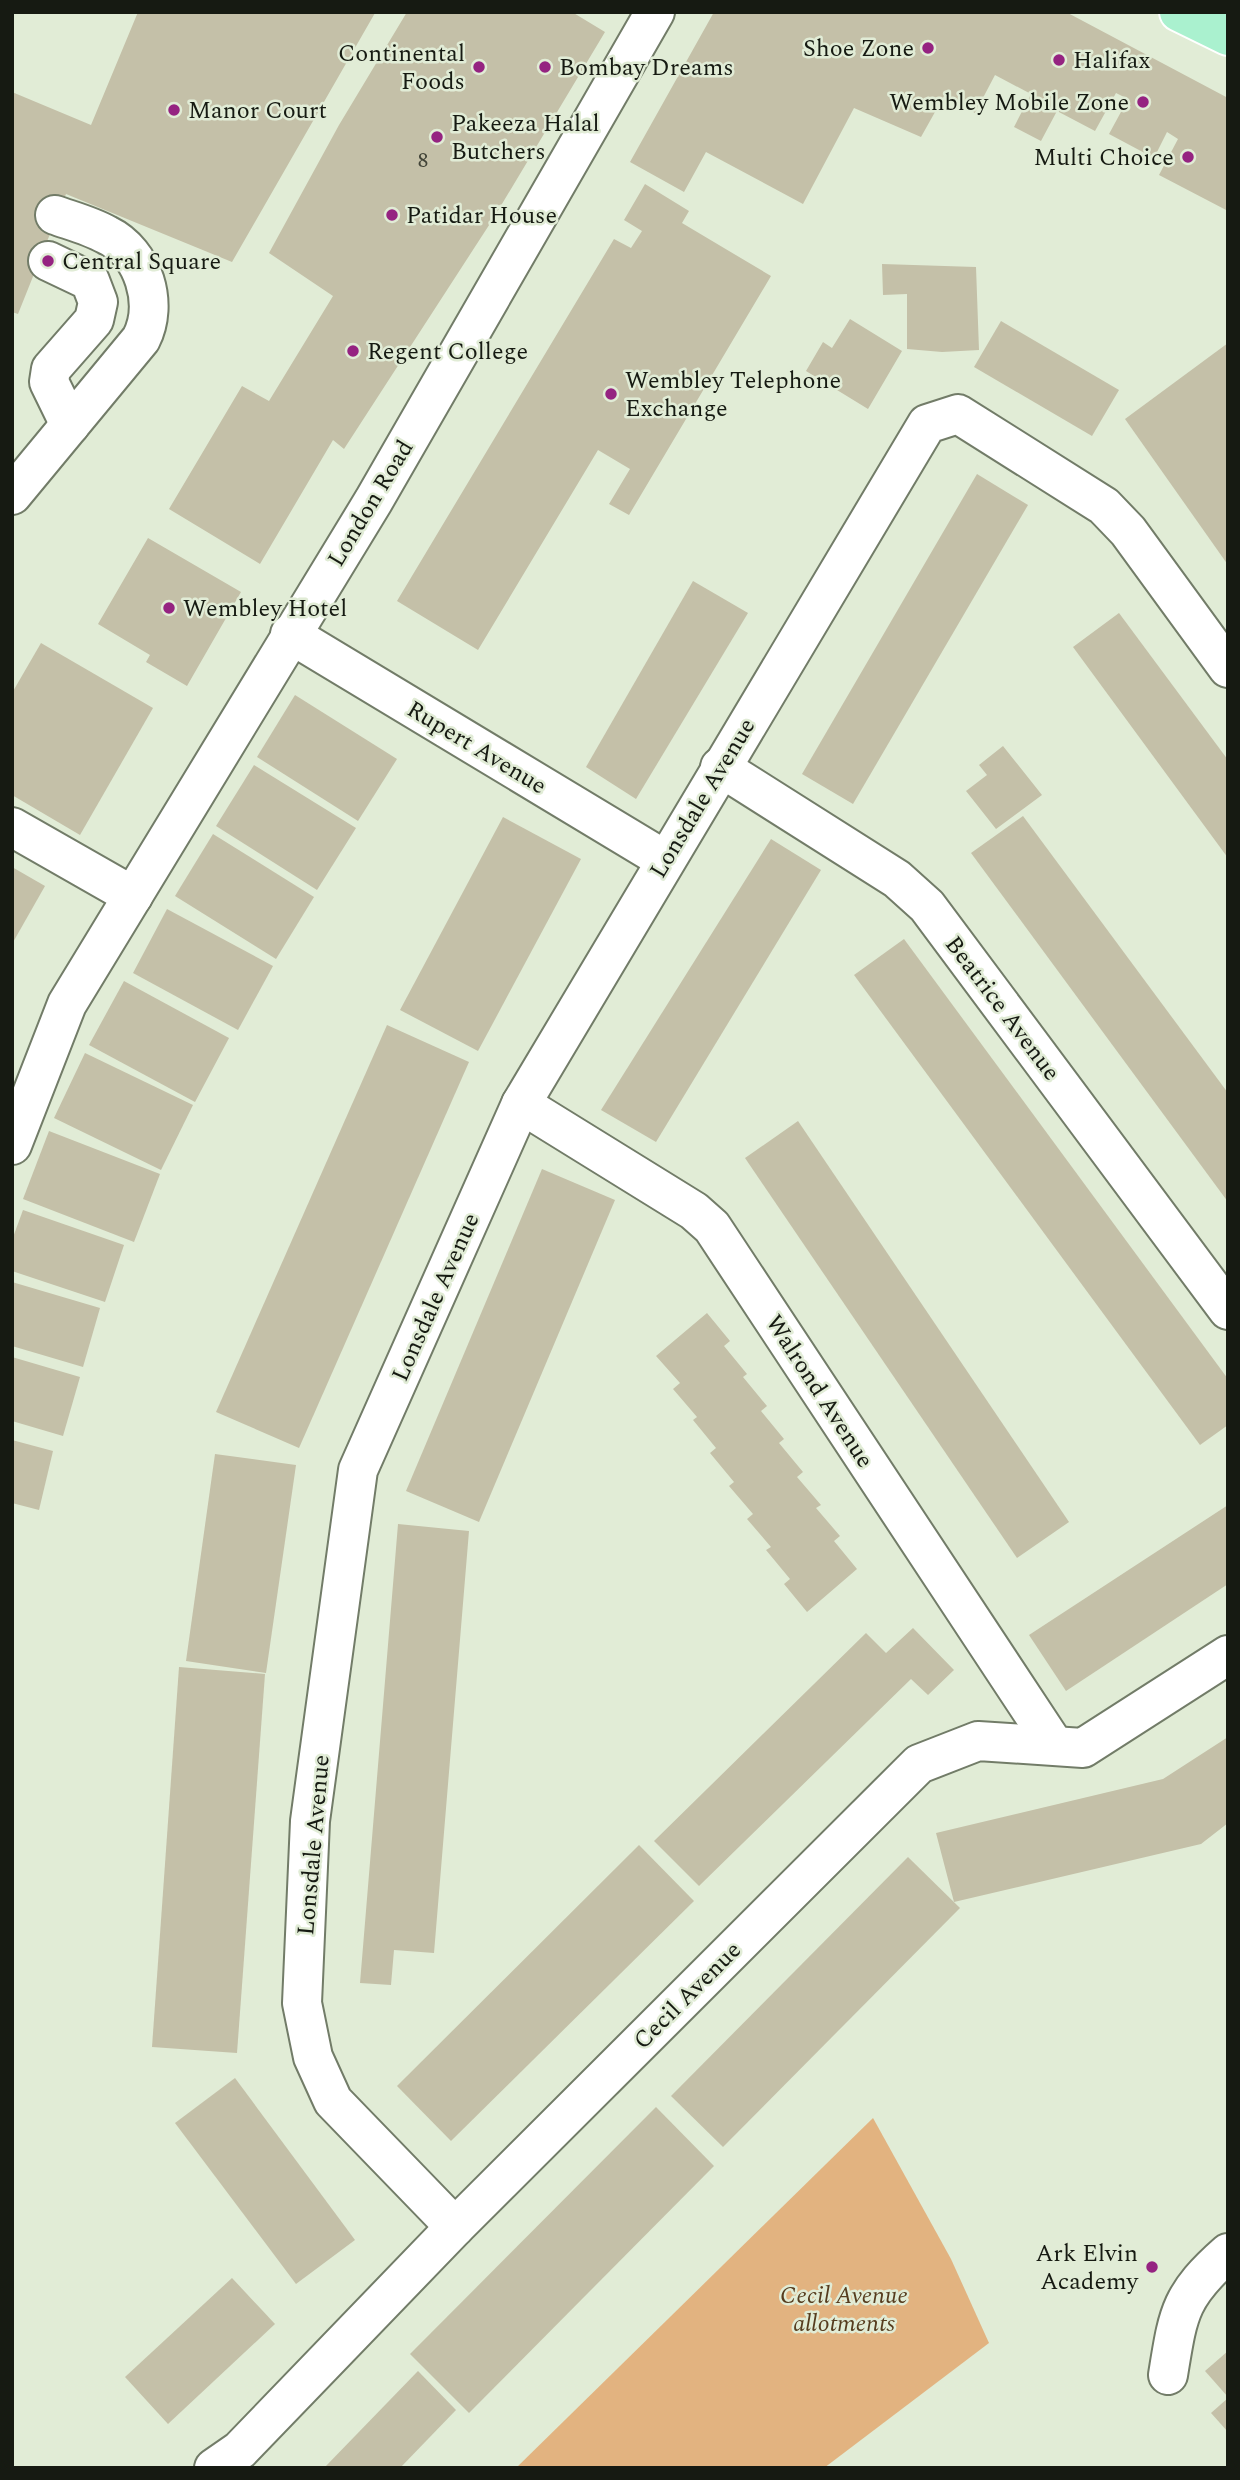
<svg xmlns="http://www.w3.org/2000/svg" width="1240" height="2480" font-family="Spectral,serif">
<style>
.green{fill:#e2b380}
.building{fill:#c4c0a8}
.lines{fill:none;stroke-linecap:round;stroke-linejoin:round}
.minor-casing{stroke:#727c68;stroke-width:42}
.major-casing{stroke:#fff;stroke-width:42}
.minor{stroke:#fff;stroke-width:38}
.major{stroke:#aaf1cf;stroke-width:38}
.poi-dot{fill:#952381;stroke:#e1ecd6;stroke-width:2.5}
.labels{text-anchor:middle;stroke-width:5;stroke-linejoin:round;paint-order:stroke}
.number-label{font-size:21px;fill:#424438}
.poi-label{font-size:24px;fill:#161a12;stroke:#e1ecd6;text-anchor:start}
.street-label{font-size:24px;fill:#161a12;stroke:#e1ecd6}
.park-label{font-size:24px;font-style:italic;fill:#563c1e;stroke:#e1ecd6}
</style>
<rect width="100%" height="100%" fill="#e1ecd6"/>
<polygon class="green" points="873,2118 951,2259 989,2343 824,2468 516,2468"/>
<g class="building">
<polygon points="138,12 375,13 232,262 66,194 18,314 12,312 12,92 91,125"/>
<polygon points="407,12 572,12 605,32 493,219 344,449 333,440 260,564 169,509 242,386 269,401 333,296 269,253 339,125"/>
<polygon points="714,12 1066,12 1228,98 1228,211 1159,175 1178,139 1167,132 1154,158 1109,134 1128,99 1116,93 1095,131 1057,111 1041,141 1014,127 1031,94 995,75 975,113 944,96 921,137 854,108 803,204 706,152 684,192 630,162"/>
<polygon points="645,184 689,211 682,223 771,276 629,515 609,504 630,469 598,450 478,650 397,601 614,239 631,248 642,231 624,220"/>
<polygon points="882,264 976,267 979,350 942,352 907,349 907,294 883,295"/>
<polygon points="850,319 902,351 868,409 806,371 823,342 832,348"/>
<polygon points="1001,321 1119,390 1092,436 974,367"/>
<polygon points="1228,343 1228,565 1125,419"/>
<polygon points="977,474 1028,505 853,804 802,774"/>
<polygon points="148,538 241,592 187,686 146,662 150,655 98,624"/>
<polygon points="693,581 748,613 636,799 586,767"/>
<polygon points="1119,613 1228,760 1228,858 1073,647"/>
<polygon points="41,643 153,708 80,835 12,795 12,693"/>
<polygon points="295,695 397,759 358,821 257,757"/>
<polygon points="1003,746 1042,795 996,829 966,791 987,775 979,765"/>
<polygon points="254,765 356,828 317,890 216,826"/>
<polygon points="1023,816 1228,1093 1228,1202 971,853"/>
<polygon points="503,817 581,859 478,1051 400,1010"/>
<polygon points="213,834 314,897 276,959 175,896"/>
<polygon points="771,839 821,870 656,1142 601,1110"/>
<polygon points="12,867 45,886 12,944"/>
<polygon points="167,909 273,966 238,1030 133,973"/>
<polygon points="904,939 1228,1379 1228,1425 1200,1445 854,975"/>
<polygon points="124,981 229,1038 195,1102 89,1045"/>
<polygon points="387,1025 469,1062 299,1448 216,1412"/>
<polygon points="85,1053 193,1105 161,1170 54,1118"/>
<polygon points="798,1121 1069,1522 1017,1558 745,1158"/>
<polygon points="49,1131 160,1174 134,1242 23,1199"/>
<polygon points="542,1169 615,1200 479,1522 406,1491"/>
<polygon points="23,1210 124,1245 105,1302 12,1271 12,1240"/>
<polygon points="12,1282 100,1308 83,1367 12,1346"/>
<polygon points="707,1313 730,1341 724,1346 747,1374 743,1377 767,1406 761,1411 784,1439 779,1443 803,1472 797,1477 821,1505 816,1508 840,1536 834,1541 857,1569 807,1612 784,1584 790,1579 766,1550 771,1547 747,1519 753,1514 729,1486 734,1482 710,1453 716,1448 693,1420 697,1417 673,1389 680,1383 656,1356"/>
<polygon points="12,1357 80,1377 63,1436 12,1421"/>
<polygon points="12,1440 53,1451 39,1510 12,1503"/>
<polygon points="215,1454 296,1465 266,1673 186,1661"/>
<polygon points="1228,1505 1228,1584 1066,1691 1029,1635"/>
<polygon points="398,1524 469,1531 434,1953 394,1950 391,1985 360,1983"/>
<polygon points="913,1628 954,1670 928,1695 911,1679 699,1886 654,1841 866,1633 886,1653"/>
<polygon points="179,1667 265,1674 237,2053 152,2047"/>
<polygon points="1228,1737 1228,1823 1201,1844 954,1902 936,1833 1163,1779"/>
<polygon points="639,1845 694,1901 451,2141 397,2086"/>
<polygon points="908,1857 960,1908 723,2147 671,2096"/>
<polygon points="235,2078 355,2240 296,2284 175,2123"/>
<polygon points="656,2107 714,2166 469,2413 410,2354"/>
<polygon points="232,2278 275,2324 168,2424 125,2377"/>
<polygon points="1228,2351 1228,2397 1205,2371"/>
<polygon points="418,2371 456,2410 400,2468 324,2468"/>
<polygon points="1228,2398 1228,2432 1211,2413"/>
</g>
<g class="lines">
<g class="minor-casing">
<g id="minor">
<polyline points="48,261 90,281 98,302 94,320 51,369 49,382 70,425"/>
<path d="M 12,495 L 141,339 C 159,304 144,253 107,235 C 91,226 72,221 55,215"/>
<polyline points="290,634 665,860"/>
<polyline points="720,767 897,879 927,906 1228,1310"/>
<polyline points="12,827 133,896"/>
<polyline points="521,1104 694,1211 712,1227 1054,1745"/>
<polyline points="12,1145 67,1004 374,500 655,12"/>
<polyline points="455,2227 333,2101 313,2057 302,2003 310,1821 358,1470 521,1104 927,424 958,414 1104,506 1128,531 1228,668"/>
<path d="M 1168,2375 C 1178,2314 1179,2296 1228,2253"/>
<polyline points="214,2468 240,2450 455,2227 919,1764 978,1741 1083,1748 1228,1655"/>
</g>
</g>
<g class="major-casing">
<polyline id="major" points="1179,12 1228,36"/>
</g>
<use href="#minor" class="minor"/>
<use href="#major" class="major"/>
</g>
<g class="poi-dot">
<circle cx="928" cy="48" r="7"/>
<circle cx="1059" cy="60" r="7"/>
<circle cx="479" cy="67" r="7"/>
<circle cx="545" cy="67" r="7"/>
<circle cx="1143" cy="102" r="7"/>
<circle cx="174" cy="110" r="7"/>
<circle cx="437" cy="137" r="7"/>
<circle cx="1188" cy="157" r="7"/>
<circle cx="392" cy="215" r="7"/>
<circle cx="48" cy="261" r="7"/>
<circle cx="353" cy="351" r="7"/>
<circle cx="611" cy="394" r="7"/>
<circle cx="169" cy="608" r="7"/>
<circle cx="1152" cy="2267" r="7"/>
</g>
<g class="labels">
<g class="number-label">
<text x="423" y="167">8</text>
</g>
<g class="poi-label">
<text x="914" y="56" text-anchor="end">Shoe Zone</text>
<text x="465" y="61" text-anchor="end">Continental<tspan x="465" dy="28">Foods</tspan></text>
<text x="1073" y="68">Halifax</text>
<text x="559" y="75">Bombay Dreams</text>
<text x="1129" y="110" text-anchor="end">Wembley Mobile Zone</text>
<text x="188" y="118">Manor Court</text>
<text x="451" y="131">Pakeeza Halal<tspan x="451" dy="28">Butchers</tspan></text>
<text x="1174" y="165" text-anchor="end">Multi Choice</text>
<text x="406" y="223">Patidar House</text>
<text x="62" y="269">Central Square</text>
<text x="367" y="359">Regent College</text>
<text x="625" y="388">Wembley Telephone<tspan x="625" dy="28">Exchange</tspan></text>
<text x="183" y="616">Wembley Hotel</text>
<text x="1138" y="2261" text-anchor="end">Ark Elvin<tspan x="1138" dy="28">Academy</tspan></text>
</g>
<g class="street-label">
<text transform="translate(370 503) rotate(-59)" y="8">London Road</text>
<text transform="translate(477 747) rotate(31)" y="8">Rupert Avenue</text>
<text transform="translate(702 798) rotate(-59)" y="8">Lonsdale Avenue</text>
<text transform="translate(1003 1008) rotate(53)" y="8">Beatrice Avenue</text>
<text transform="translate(435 1297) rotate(-66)" y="8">Lonsdale Avenue</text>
<text transform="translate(820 1391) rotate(57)" y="8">Walrond Avenue</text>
<text transform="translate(313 1845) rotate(-85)" y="8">Lonsdale Avenue</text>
<text transform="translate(687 1995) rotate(-45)" y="8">Cecil Avenue</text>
</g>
<g class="park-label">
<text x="844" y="2303">Cecil Avenue<tspan x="844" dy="28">allotments</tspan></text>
</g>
</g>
<rect width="1240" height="2480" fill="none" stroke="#161a12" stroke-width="28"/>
</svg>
